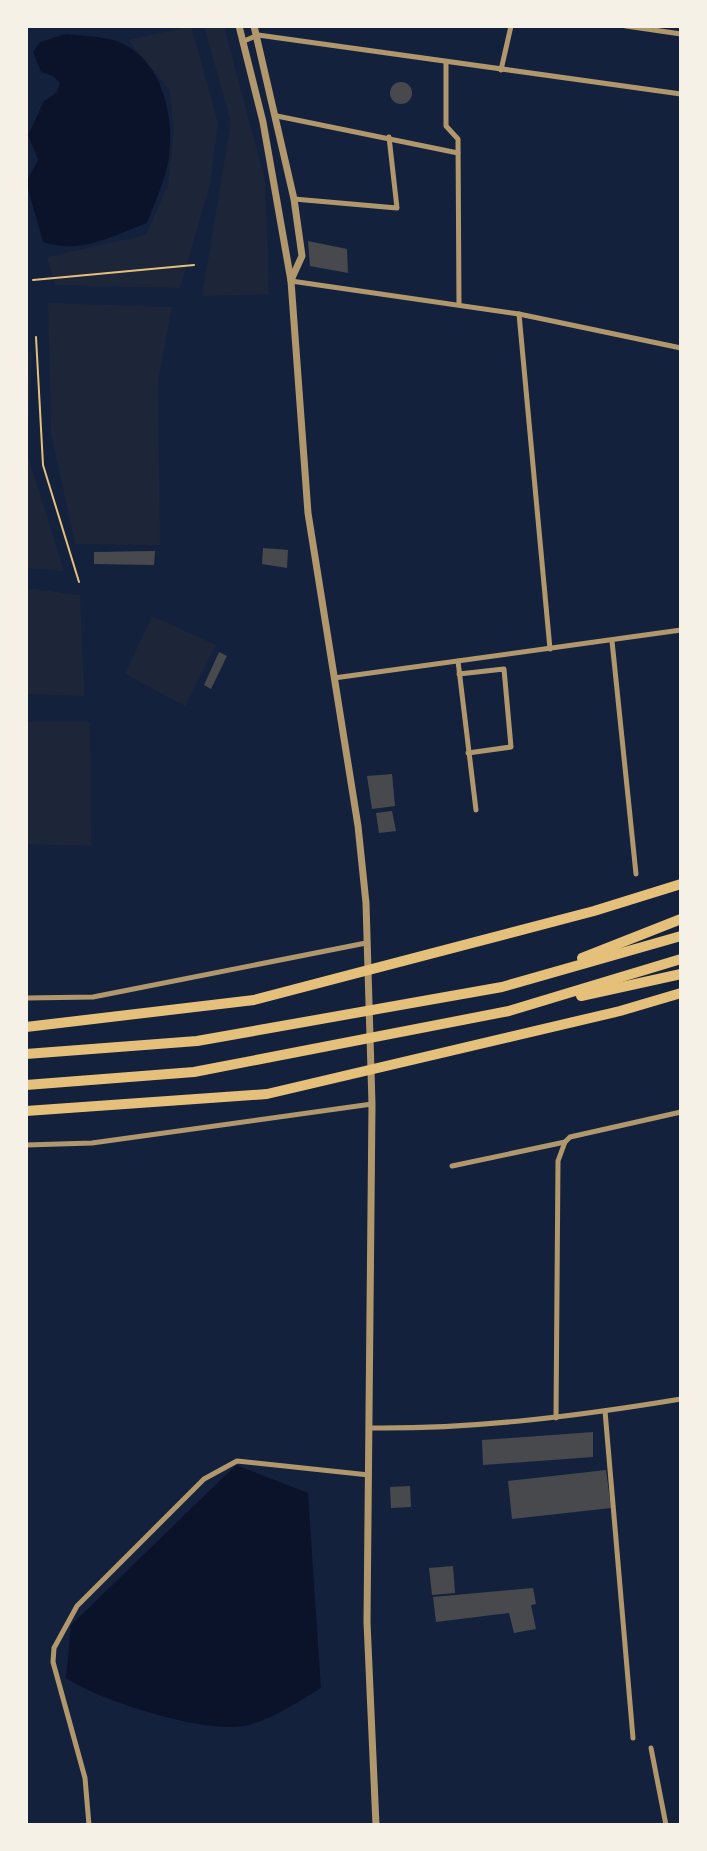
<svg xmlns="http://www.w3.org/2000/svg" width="707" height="1851" font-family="Signika,sans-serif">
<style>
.green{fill:#1d2539}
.water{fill:#0b132b}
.building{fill:#48494c}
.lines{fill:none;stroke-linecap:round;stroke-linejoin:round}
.path{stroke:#e5c07b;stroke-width:2}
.minor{stroke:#b1986c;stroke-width:5}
.tertiary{stroke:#b1986c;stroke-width:7}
.motorway{stroke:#e5c07b;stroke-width:10}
</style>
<rect width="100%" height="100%" fill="#14213d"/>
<g class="green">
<polygon points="191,26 218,123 210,184 180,288 55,285 47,257 146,235 168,185 174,132 169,89 128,40"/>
<polygon points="204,26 224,26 265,181 269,294 202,296 231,122"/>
<polygon points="48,303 172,307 158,381 160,545 75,544 51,433"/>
<polygon points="26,349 32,353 27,453 64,571 26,568"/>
<polygon points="26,588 80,595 84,696 26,694"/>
<polygon points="152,616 216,645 185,706 125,674"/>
<polygon points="26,722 90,722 91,846 26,844"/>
</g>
<g class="water">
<path d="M 66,34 C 82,36 101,36 116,41 C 161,57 175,114 169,157 C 167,175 154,205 147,223 C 112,236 80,255 43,242 L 26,182 L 38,160 L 28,135 L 44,101 L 57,92 L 60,83 L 53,76 L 41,72 L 33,52 L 40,42 Z"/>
<path d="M 236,1465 L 308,1493 L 321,1688 C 299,1701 275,1718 249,1725 C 209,1736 100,1701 66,1678 L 71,1625 Z"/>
</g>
<g class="building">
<circle cx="401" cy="93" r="11"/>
<polygon points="308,241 347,249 348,273 310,266"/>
<polygon points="263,548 288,550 287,568 262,564"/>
<polygon points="155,551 154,565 94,564 94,552"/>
<polygon points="219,652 227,656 211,689 204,685"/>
<polygon points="392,774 395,806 372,809 367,776"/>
<polygon points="392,811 396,831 379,833 376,813"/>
<polygon points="593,1432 593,1457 483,1465 482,1440"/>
<polygon points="606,1470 611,1508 512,1519 508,1481"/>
<polygon points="410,1486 411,1507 391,1508 390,1487"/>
<polygon points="453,1566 455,1593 432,1595 429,1568"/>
<polygon points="533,1588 536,1604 531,1605 536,1629 514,1633 509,1613 436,1622 433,1597"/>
</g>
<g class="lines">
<g class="path">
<polyline points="33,280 194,265"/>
<polyline points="36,337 43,465 79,582"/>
</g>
<g class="minor">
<polyline points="626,26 681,34"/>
<polyline points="244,41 258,35 681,94"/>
<polyline points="446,63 446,126 458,139 459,305"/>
<polyline points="501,70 511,26"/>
<polyline points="277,116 458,153"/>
<polyline points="294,199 397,208 389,137"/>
<polyline points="291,281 519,314 681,348"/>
<polyline points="519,314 550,649"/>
<polyline points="612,641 636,874"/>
<polyline points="458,661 476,810"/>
<polyline points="459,674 504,669 511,747 468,753"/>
<polyline points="334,678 681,630"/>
<polyline points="26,998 93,997 366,943"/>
<polyline points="26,1145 92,1143 372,1104"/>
<polyline points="452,1166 565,1142 570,1137 681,1112"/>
<polyline points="605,1411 633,1738"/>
<polyline points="556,1418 558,1161 565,1142"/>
<path d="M 371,1428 C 476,1429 578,1416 681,1399"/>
<polyline points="651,1748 666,1825"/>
<polyline points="89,1825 85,1778 53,1662 54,1648 77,1606 204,1479 237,1461 369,1475"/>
</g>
<g class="tertiary">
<polyline points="239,26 263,122 291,281 308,513 358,826 366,903 372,1104 367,1622 376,1825"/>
<polyline points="254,26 294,199 302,256 291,280"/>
</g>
<g class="motorway">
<polyline points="582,958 681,919"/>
<polyline points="581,996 681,974"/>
<polyline points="26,1027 254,1000 594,911 681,884"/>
<polyline points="26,1054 197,1041 502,987 681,936"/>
<polyline points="26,1085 194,1072 509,1011 681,959"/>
<polyline points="26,1111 267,1094 620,1011 681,993"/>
</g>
</g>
<rect width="707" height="1851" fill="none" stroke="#f6f1e7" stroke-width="56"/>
</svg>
